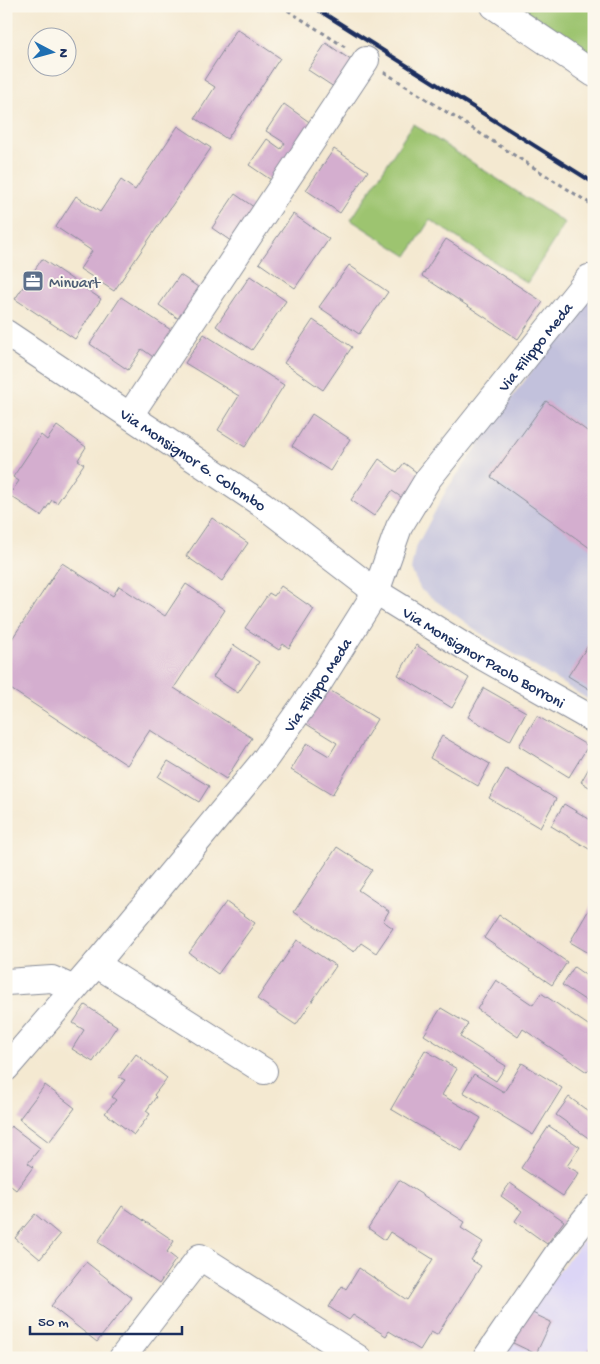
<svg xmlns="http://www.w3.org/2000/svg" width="600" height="1364" font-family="'Gochi Hand',sans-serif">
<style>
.built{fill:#dcd5f6}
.industrial{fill:#c2c1dc}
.green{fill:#9dc470;stroke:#5c7a67}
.building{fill:#d4aecf}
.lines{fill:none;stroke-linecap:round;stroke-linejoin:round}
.minor-casing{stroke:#888c98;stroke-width:28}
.path{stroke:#888c98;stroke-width:3;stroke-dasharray:4 4;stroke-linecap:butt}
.minor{stroke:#fff;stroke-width:26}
.rail{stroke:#1b2f5e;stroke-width:4}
.labels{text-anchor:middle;stroke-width:4;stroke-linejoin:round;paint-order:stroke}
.service-label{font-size:16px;fill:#4e5e75;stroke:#fbf7ec;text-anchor:start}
.street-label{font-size:16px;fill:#1b2f5e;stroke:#fbf7ec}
</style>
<rect width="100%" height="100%" fill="#fbf7ec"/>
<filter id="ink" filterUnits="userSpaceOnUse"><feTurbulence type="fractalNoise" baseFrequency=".02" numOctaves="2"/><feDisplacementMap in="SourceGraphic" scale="10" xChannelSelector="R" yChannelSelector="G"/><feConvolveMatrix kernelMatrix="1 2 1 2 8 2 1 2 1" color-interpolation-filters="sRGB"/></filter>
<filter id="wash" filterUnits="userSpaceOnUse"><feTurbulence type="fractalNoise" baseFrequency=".0096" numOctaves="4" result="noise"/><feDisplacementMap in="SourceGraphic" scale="20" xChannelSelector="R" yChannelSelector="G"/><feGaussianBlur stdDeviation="1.12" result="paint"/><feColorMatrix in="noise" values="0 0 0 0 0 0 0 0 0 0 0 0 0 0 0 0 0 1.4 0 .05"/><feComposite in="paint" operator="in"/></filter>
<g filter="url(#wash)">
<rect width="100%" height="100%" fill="#f4e9d1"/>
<polygon class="built" points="594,1227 594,1358 499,1358 501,1345"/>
<polygon class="industrial" points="594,289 594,703 480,633 421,590 411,570 415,549 447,489 516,392"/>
<g class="green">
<polygon points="524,6 594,6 594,61 522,9"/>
<polygon points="413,124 565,223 527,283 430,220 407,256 351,220"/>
</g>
<g id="blocks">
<g class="building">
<polygon points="237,29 280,58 227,139 195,118 215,87 204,80"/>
<polygon points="326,43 358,65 340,91 308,70"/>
<polygon points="284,104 315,126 277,184 249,165 267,139 281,149 285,143 266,131"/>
<polygon points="178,126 211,148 114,291 80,269 92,251 56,227 76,196 100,212 121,180 135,190"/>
<polygon points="334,149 368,171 340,213 306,190"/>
<polygon points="235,194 261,212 238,246 212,228"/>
<polygon points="293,214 329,239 295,288 259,263"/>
<polygon points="446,239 543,302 518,339 422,276"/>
<polygon points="42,259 101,299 75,339 15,299"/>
<polygon points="349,265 388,292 359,334 319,307"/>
<polygon points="180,275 207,293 186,324 159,305"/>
<polygon points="250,276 286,301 252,350 216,326"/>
<polygon points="121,297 174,332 156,359 142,349 128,370 90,344"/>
<polygon points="313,320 352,347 323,390 284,363"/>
<polygon points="204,334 284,385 245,447 218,430 239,396 185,363"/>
<polygon points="546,401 594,436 594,551 491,477"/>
<polygon points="312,414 350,439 330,471 292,446"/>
<polygon points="57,426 86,447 78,460 84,464 57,503 52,500 41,516 9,495 19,481 13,477 41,435 47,440"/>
<polygon points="379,459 397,472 404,463 423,477 407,501 392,491 374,516 351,500"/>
<polygon points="212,518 248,543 222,581 186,556"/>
<polygon points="62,563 113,596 119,586 165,616 186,584 225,610 174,688 252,738 226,779 150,730 127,765 6,686 6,648"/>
<polygon points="281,586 314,609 289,648 283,644 279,650 245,628 269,593 274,596"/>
<polygon points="591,641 594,643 594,692 568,676"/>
<polygon points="234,645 259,662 238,693 213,677"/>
<polygon points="416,645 469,678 452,708 398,675"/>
<polygon points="321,685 377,719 332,795 291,770 307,743 329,756 337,743 300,720"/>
<polygon points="484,688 526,712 510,741 468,717"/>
<polygon points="537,716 588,746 569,777 519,746"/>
<polygon points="442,736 490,764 478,786 430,758"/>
<polygon points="594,759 594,790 581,782"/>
<polygon points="168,761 209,786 199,802 158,777"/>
<polygon points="506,769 556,799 540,828 489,798"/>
<polygon points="564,804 594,822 594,852 551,826"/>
<polygon points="337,847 372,870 358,890 389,911 383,921 393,928 376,953 361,943 354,952 294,912"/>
<polygon points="594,901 594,956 570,942"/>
<polygon points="226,902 255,923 218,974 189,953"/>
<polygon points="499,915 567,962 552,985 484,938"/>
<polygon points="297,940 336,966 296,1025 257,999"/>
<polygon points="574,967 594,981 594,1006 562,985"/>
<polygon points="496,980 533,1005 541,993 594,1029 594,1062 587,1072 523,1029 518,1037 477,1009"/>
<polygon points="85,1005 117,1026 93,1062 72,1049 84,1030 73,1023"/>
<polygon points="441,1008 468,1024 460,1037 506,1066 496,1081 424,1035"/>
<polygon points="425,1050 457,1069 442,1095 481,1118 462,1151 391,1109"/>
<polygon points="136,1054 167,1078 154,1095 156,1097 146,1111 150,1114 134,1135 105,1113 116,1100 112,1097 125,1080 119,1077"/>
<polygon points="522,1063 562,1088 533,1135 463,1092 474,1074 504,1092"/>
<polygon points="45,1085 75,1108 49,1142 19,1119"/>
<polygon points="569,1097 592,1114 594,1112 594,1142 556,1115"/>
<polygon points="11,1126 40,1148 28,1163 33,1167 16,1190 6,1182 6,1132"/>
<polygon points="549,1126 580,1147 567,1166 579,1173 563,1196 521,1168"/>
<polygon points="399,1180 465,1222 461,1228 483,1242 471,1260 481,1266 437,1335 431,1332 420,1350 389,1331 386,1336 353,1315 349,1320 329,1307 342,1286 346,1289 359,1268 407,1300 433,1259 390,1232 385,1240 368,1228"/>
<polygon points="510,1183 564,1221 547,1244 515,1221 522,1211 501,1196"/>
<polygon points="122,1206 174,1241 167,1252 176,1259 159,1284 98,1242"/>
<polygon points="35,1214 60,1235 40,1259 15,1238"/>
<polygon points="86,1262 132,1298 97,1342 51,1306"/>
<polygon points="526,1310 551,1322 536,1354 511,1342"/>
<polygon points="594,1342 594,1358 583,1358"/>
</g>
</g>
</g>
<g filter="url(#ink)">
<use href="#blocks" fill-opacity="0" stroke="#888c98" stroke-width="1"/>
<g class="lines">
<g class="minor-casing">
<g id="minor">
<polyline points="494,6 594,74"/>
<path id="s1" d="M 6,333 L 263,505 L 376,592 L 467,648 L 594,720"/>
<polyline points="130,415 366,60"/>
<polyline points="96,964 264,1071"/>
<polyline points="6,982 52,979 74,989"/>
<path id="s2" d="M 6,1068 L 96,964 L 263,762 L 317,686 L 376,592 L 399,527 L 428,479 L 589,278"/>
<polyline points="122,1358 200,1257 358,1358"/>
<polyline points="486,1358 558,1253 594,1208"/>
</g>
</g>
<g class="path">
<polyline points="281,6 348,49"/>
<polyline points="384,72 594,206"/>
</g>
<use href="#minor" class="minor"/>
<polyline class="rail" points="312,6 594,183"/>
</g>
</g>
<defs>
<g id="office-square" transform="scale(1.125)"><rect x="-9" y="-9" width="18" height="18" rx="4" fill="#5c6f8a" stroke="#fbf7ec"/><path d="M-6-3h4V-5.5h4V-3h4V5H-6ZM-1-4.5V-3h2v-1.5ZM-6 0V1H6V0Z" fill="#fff"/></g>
</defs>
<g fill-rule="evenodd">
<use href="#office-square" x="33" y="281"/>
</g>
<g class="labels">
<g class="service-label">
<text x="49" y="287">Minuart</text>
</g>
<g class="street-label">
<text dy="6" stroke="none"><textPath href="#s2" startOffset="899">Via Filippo Meda</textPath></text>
<text dy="6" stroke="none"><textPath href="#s1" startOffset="226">Via Monsignor G. Colombo</textPath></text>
<text dy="6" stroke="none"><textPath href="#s1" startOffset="578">Via Monsignor Paolo Borroni</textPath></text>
<text dy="6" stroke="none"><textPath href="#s2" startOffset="494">Via Filippo Meda</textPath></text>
</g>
</g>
<rect width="600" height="1364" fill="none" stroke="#fbf7ec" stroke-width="25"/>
<g transform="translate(52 52) rotate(96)"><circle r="24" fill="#fbf7ec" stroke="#a1a7b3"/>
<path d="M0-4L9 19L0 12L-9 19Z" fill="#1f6fb2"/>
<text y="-8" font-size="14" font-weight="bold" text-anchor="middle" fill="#1b2f5e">N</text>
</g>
<path d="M30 1326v8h152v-8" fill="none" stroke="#1b2f5e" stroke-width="2.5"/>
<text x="38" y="1326" font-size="15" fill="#1b2f5e" stroke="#fbf7ec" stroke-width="4" paint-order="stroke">50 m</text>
</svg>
